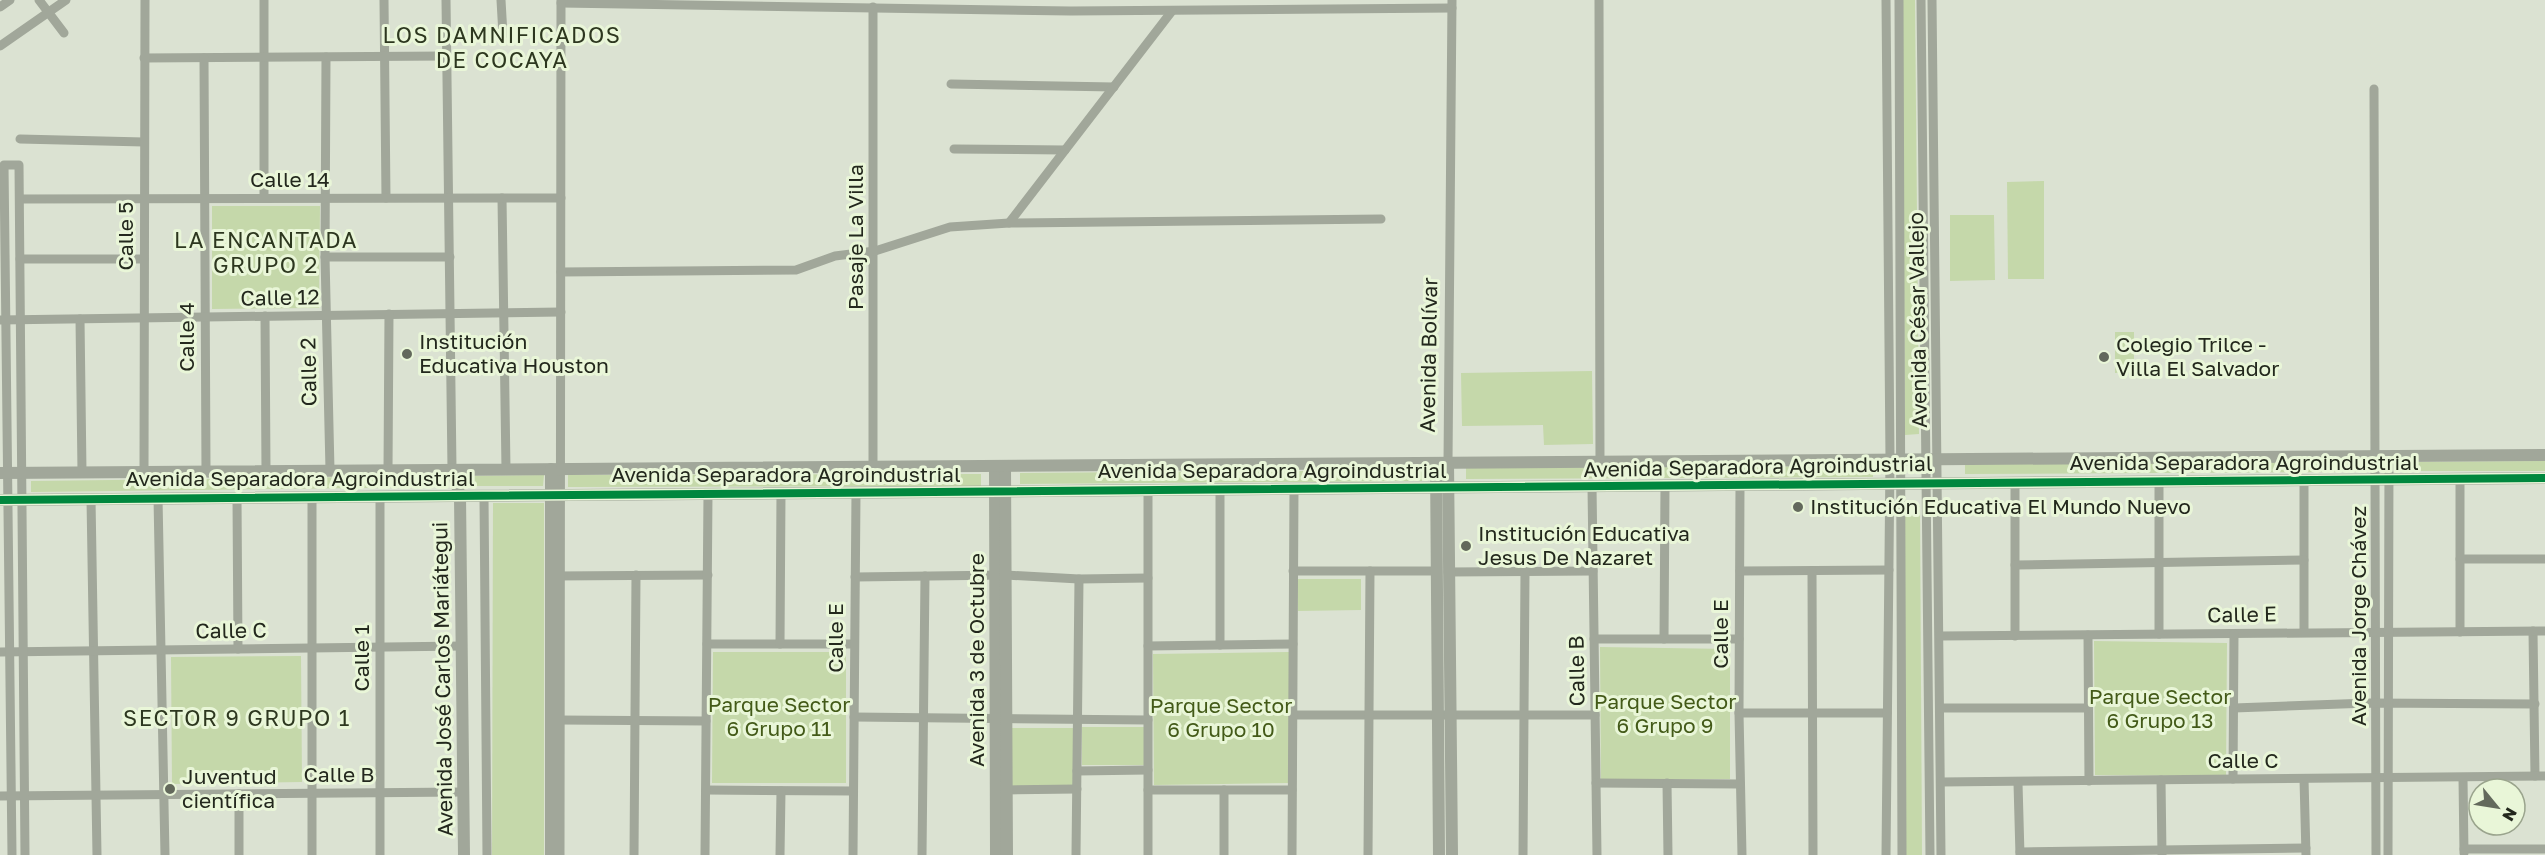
<svg xmlns="http://www.w3.org/2000/svg" width="2545" height="855" font-family="'Golos Text',sans-serif">
<style>
.green{fill:#c5d8aa}
.lines{fill:none;stroke-linecap:round;stroke-linejoin:round}
.minor{stroke:#a1a79a;stroke-width:9}
.tertiary{stroke:#a1a79a;stroke-width:12}
.cycleway-casing{stroke:#e9f6d8;stroke-width:11}
.cycleway{stroke:#00873e;stroke-width:8}
.poi-dot{fill:#63695c;stroke:#e9f6d8;stroke-width:2}
.labels{text-anchor:middle;stroke-width:6;stroke-linejoin:round;paint-order:stroke}
.street-label{font-size:21px;fill:#23281d;stroke:#e9f6d8}
.poi-label{font-size:21px;fill:#23281d;stroke:#e9f6d8;text-anchor:start}
.park-label{font-size:21px;fill:#435a18;stroke:#e9f6d8}
.neighbourhood-label{font-size:22px;letter-spacing:1.5px;fill:#2d371f;stroke:#e9f6d8}
</style>
<rect width="100%" height="100%" fill="#dbe2d2"/>
<g class="green">
<polygon points="1902,0 1915,0 1919,434 1905,435"/>
<polygon points="2044,181 2044,279 2008,279 2007,182"/>
<polygon points="212,206 320,206 319,308 212,309"/>
<polygon points="1950,215 1994,215 1995,280 1950,281"/>
<polygon points="2115,332 2134,332 2134,372 2115,373"/>
<polygon points="1592,371 1593,444 1544,445 1543,425 1462,426 1461,373"/>
<polygon points="2545,461 2545,471 2407,471 2407,462"/>
<polygon points="2356,462 2356,472 1965,474 1965,464"/>
<polygon points="1873,466 1873,477 1466,479 1466,468"/>
<polygon points="1422,470 1422,481 1020,484 1020,473"/>
<polygon points="981,474 981,486 568,487 568,475"/>
<polygon points="544,475 543,486 471,486 471,476"/>
<polygon points="444,476 444,487 31,492 31,481"/>
<polygon points="493,503 544,503 544,855 492,855"/>
<polygon points="1920,506 1922,855 1904,855 1902,507"/>
<polygon points="1297,579 1361,579 1361,610 1298,611"/>
<polygon points="2094,641 2227,643 2226,776 2095,775"/>
<polygon points="1600,647 1730,649 1730,779 1601,779"/>
<polygon points="713,652 846,652 846,783 712,783"/>
<polygon points="1289,652 1289,783 1154,785 1153,654"/>
<polygon points="301,656 302,782 172,784 171,657"/>
<rect x="1082" y="727" width="63" height="38"/>
<polygon points="1011,728 1073,728 1073,785 1011,786"/>
</g>
<g class="lines">
<g class="minor">
<polyline points="39,0 64,33"/>
<polyline points="264,0 264,198"/>
<polyline points="384,0 386,198"/>
<polyline points="446,0 452,469"/>
<polyline points="501,0 503,35"/>
<polyline points="1599,0 1600,461"/>
<polyline points="1899,0 1902,855"/>
<polyline points="1921,0 1930,855"/>
<polyline points="1932,0 1941,855"/>
<polyline points="561,3 1071,11 1452,8"/>
<polyline points="0,7 10,0"/>
<polyline points="873,7 873,467"/>
<polyline points="0,46 66,0"/>
<polyline points="326,57 325,257 330,470"/>
<polyline points="144,58 447,56"/>
<polyline points="204,58 206,471"/>
<polyline points="951,84 1114,87"/>
<polyline points="2374,89 2376,855"/>
<polyline points="20,139 144,142"/>
<polyline points="954,149 1065,150"/>
<polyline points="502,198 506,469"/>
<polyline points="20,199 561,198"/>
<polyline points="1009,223 1172,11"/>
<polyline points="325,257 450,257"/>
<polyline points="20,259 144,259"/>
<polyline points="561,272 796,270 835,256 875,251 950,227 1009,223 1381,219"/>
<polyline points="265,316 266,471"/>
<polyline points="80,319 82,472"/>
<polyline points="0,320 561,312"/>
<polyline points="1448,462 1452,0"/>
<polyline points="388,470 389,314"/>
<polyline points="144,472 145,0"/>
<polyline points="2304,481 2304,632"/>
<polyline points="2015,483 2015,636"/>
<polyline points="1740,485 1739,713 1742,855"/>
<polyline points="1592,486 1597,855"/>
<polyline points="1220,489 1220,645"/>
<polyline points="380,496 380,855"/>
<polyline points="484,496 487,855"/>
<polyline points="312,497 312,855"/>
<polyline points="158,498 165,855"/>
<polyline points="237,498 238,649"/>
<polyline points="91,499 97,855"/>
<polyline points="2460,559 2545,559"/>
<polyline points="2015,565 2304,560"/>
<polyline points="1293,571 1435,571"/>
<polyline points="1740,571 1889,570"/>
<polyline points="1812,571 1813,855"/>
<polyline points="1448,572 1593,571"/>
<polyline points="554,576 708,575"/>
<polyline points="855,577 1006,575 1079,579 1148,578"/>
<polyline points="2533,631 2535,776"/>
<polyline points="2460,632 2460,479"/>
<polyline points="2159,634 2159,482"/>
<polyline points="2088,635 2089,781"/>
<polyline points="1940,636 2545,631"/>
<polyline points="1594,639 1739,639"/>
<polyline points="1664,639 1665,486"/>
<polyline points="707,644 854,644"/>
<polyline points="780,644 781,493"/>
<polyline points="1148,646 1293,644"/>
<polyline points="0,652 462,646"/>
<polyline points="1941,708 2088,708"/>
<polyline points="2234,708 2369,703 2535,704"/>
<polyline points="1739,713 1887,713"/>
<polyline points="1293,715 1595,715"/>
<polyline points="854,717 1148,720"/>
<polyline points="559,720 706,721"/>
<polyline points="1077,771 1148,770"/>
<polyline points="2463,778 2464,853"/>
<polyline points="2233,779 2234,634"/>
<polyline points="2304,779 2306,855"/>
<polyline points="2161,780 2162,855"/>
<polyline points="1941,782 2545,776"/>
<polyline points="1596,783 1740,784"/>
<polyline points="1667,783 1668,855"/>
<polyline points="2018,783 2020,855"/>
<polyline points="706,790 853,791"/>
<polyline points="1007,790 1077,789"/>
<polyline points="1148,790 1292,790"/>
<polyline points="1224,790 1224,855"/>
<polyline points="0,796 463,792"/>
<polyline points="2464,849 2545,849"/>
<polyline points="2020,852 2306,848"/>
<polyline points="12,855 4,165 19,165 25,855"/>
<polyline points="239,855 239,794"/>
<polyline points="560,855 561,0"/>
<polyline points="634,855 636,575"/>
<polyline points="705,855 708,494"/>
<polyline points="780,855 781,791"/>
<polyline points="853,855 856,493"/>
<polyline points="922,855 925,576"/>
<polyline points="1076,855 1079,579"/>
<polyline points="1148,855 1148,490"/>
<polyline points="1292,855 1294,489"/>
<polyline points="1368,855 1370,571"/>
<polyline points="1523,855 1525,572"/>
<polyline points="1886,855 1890,459 1886,0"/>
<polyline points="2388,855 2389,456"/>
</g>
<g class="tertiary">
<polyline points="1448,462 1452,855"/>
<polyline points="1436,463 1439,855"/>
<polyline points="995,466 996,855"/>
<polyline points="1005,466 1007,855"/>
<polyline points="452,469 460,496 464,855"/>
<polyline points="0,473 2545,455"/>
<polyline points="0,500 2545,478"/>
<polyline points="551,855 551,469"/>
</g>
<g class="cycleway-casing">
<polyline id="cycleway" points="0,500 2545,478"/>
</g>
<use href="#cycleway" class="cycleway"/>
</g>
<g class="poi-dot">
<circle cx="407" cy="354" r="6"/>
<circle cx="2104" cy="357" r="6"/>
<circle cx="1798" cy="507" r="6"/>
<circle cx="1466" cy="546" r="6"/>
<circle cx="170" cy="789" r="6"/>
</g>
<g class="labels">
<g class="street-label">
<text x="290" y="187">Calle 14</text>
<text transform="translate(126 236) rotate(-90)" y="7">Calle 5</text>
<text transform="translate(856 237) rotate(-90)" y="7">Pasaje La Villa</text>
<text transform="translate(280 298) rotate(-1)" y="7">Calle 12</text>
<text transform="translate(1918 320) rotate(-91)" y="7">Avenida César Vallejo</text>
<text transform="translate(187 337) rotate(-90)" y="7">Calle 4</text>
<text transform="translate(1429 355) rotate(-89)" y="7">Avenida Bolívar</text>
<text transform="translate(309 372) rotate(-91)" y="7">Calle 2</text>
<text x="2244" y="470">Avenida Separadora Agroindustrial</text>
<text transform="translate(1758 467) rotate(-1)" y="7">Avenida Separadora Agroindustrial</text>
<text x="1272" y="478">Avenida Separadora Agroindustrial</text>
<text x="786" y="482">Avenida Separadora Agroindustrial</text>
<text x="300" y="486">Avenida Separadora Agroindustrial</text>
<text transform="translate(2242 615) rotate(-1)" y="7">Calle E</text>
<text transform="translate(2359 616) rotate(-90)" y="7">Avenida Jorge Chávez</text>
<text transform="translate(231 631) rotate(-1)" y="7">Calle C</text>
<text transform="translate(1721 634) rotate(-90)" y="7">Calle E</text>
<text transform="translate(836 638) rotate(-90)" y="7">Calle E</text>
<text transform="translate(362 658) rotate(-90)" y="7">Calle 1</text>
<text transform="translate(977 660) rotate(-90)" y="7">Avenida 3 de Octubre</text>
<text transform="translate(1577 671) rotate(-91)" y="7">Calle B</text>
<text transform="translate(443 679) rotate(-91)" y="7">Avenida José Carlos Mariátegui</text>
<text x="2243" y="768">Calle C</text>
<text x="339" y="782">Calle B</text>
</g>
<g class="poi-label">
<text x="419" y="349">Institución<tspan x="419" dy="24">Educativa Houston</tspan></text>
<text x="2116" y="352">Colegio Trilce -<tspan x="2116" dy="24">Villa El Salvador</tspan></text>
<text x="1810" y="514">Institución Educativa El Mundo Nuevo</text>
<text x="1478" y="541">Institución Educativa<tspan x="1478" dy="24">Jesus De Nazaret</tspan></text>
<text x="182" y="784">Juventud<tspan x="182" dy="24">científica</tspan></text>
</g>
<g class="park-label">
<text x="2160" y="704">Parque Sector<tspan x="2160" dy="24">6 Grupo 13</tspan></text>
<text x="1665" y="709">Parque Sector<tspan x="1665" dy="24">6 Grupo 9</tspan></text>
<text x="779" y="712">Parque Sector<tspan x="779" dy="24">6 Grupo 11</tspan></text>
<text x="1221" y="713">Parque Sector<tspan x="1221" dy="24">6 Grupo 10</tspan></text>
</g>
<g class="neighbourhood-label">
<text x="502" y="43">LOS DAMNIFICADOS<tspan x="502" dy="25">DE COCAYA</tspan></text>
<text x="266" y="248">LA ENCANTADA<tspan x="266" dy="25">GRUPO 2</tspan></text>
<text x="237" y="726">SECTOR 9 GRUPO 1</text>
</g>
</g>
<g transform="translate(2497 807) rotate(120)"><circle r="28" fill="#e9f6d8" stroke="#9aa48d" stroke-width="1.5"/>
<path d="M0-4.5L10 22L0 15L-10 22Z" fill="#63695c"/>
<text y="-9" font-size="16" font-weight="bold" text-anchor="middle" fill="#23281d">N</text>
</g>
</svg>
